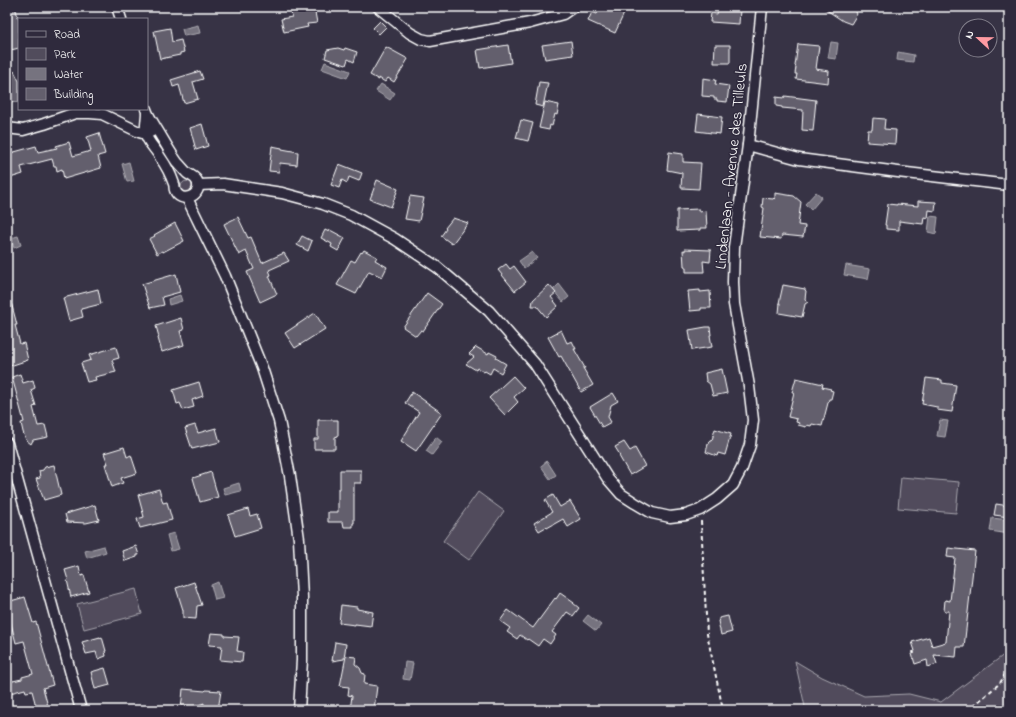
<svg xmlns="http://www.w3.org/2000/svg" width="1016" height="717" font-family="'Indie Flower',sans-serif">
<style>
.green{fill:#514c5c;stroke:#a8a6ae}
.water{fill:#76737f;stroke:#adabb2}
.building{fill:#635f6d;stroke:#fff}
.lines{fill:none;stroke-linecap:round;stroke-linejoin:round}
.street-casing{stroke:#fff;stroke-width:13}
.path{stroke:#fff;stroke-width:2;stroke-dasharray:4 3;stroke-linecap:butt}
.street{stroke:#2f2a3d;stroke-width:10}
.labels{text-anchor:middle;stroke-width:3;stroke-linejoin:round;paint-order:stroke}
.street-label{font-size:16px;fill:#fff;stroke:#2f2a3d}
</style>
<rect width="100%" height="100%" fill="#373345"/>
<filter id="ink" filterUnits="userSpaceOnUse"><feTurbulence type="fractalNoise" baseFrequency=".025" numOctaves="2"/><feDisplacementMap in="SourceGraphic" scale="8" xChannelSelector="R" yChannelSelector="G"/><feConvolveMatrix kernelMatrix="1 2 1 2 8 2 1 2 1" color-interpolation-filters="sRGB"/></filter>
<g filter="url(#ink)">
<g class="green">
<polygon points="153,137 157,137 179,170 174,174 152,139"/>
<circle cx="187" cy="187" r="6"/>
<polygon points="901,477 959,482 956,513 898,508"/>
<polygon points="478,492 504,511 469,560 443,541"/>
<polygon points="136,589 142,614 84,629 77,604"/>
<polygon points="1009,651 1009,710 810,710 805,707 795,661 822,677 864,696 909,694 941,702"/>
</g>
<g class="water">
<polygon points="198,25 200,33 184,36 182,29"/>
<polygon points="831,42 838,43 836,59 828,58"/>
<polygon points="898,52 914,55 913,62 897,60"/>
<polygon points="325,62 350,71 347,78 322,69"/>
<polygon points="381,84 395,93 390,100 376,91"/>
<polygon points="129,162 134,181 127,182 122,164"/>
<polygon points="816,192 822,197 811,210 805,204"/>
<polygon points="930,216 938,217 936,234 928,232"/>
<polygon points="18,236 21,245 14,248 11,238"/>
<polygon points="532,252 537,258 524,268 519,261"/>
<polygon points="846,265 870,269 868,279 844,275"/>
<polygon points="559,284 569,297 563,302 553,290"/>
<polygon points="180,295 182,301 169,305 168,299"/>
<polygon points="940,420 948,421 945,437 937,436"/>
<polygon points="436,437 442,442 432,455 426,451"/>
<polygon points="547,461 556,475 550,479 541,466"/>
<polygon points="239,483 241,491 225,495 223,488"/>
<polygon points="992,518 1009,520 1009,534 990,531"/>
<polygon points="174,533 179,549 171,551 167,535"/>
<polygon points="104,546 106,552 87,558 85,551"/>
<polygon points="218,582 223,598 215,600 211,585"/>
<polygon points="588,615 601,625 596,631 583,621"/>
<polygon points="405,662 413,663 410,680 403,679"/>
</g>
<g class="building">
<polygon points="15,7 19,20 19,48 7,51 7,9"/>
<polygon points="290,7 314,7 317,23 307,24 308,27 284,32 281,19 292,17"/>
<polygon points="600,7 627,7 615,33 588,21 592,12 597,14"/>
<polygon points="718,7 728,7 740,9 739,24 710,22 711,13 717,14"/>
<polygon points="822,7 859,7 856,12 857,14 851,24 843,21"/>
<polygon points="380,21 386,27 379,34 373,28"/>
<polygon points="170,28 172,42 181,40 184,52 180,53 180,55 160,59 154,31"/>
<polygon points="571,41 573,55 545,59 542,45"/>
<polygon points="798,44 819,46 816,69 829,71 828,83 796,79 797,74 795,74 796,67 795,66"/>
<polygon points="508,45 511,63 480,68 477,50"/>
<polygon points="715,45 730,45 730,63 714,63"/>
<polygon points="386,47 408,59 394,82 388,78 385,82 379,78 379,80 370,75"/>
<polygon points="338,48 344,50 345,48 357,52 354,62 348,59 346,65 325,58 327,50"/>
<polygon points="14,71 19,81 19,102 10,102 10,84 7,77 7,75"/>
<polygon points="200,71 203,79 193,82 198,99 184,103 179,85 173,87 171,80"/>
<polygon points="703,78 716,80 715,84 729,86 727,102 717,101 717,99 714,99 714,97 702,96"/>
<polygon points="539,82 548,83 543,107 535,105"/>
<polygon points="785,96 816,100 813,131 802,130 803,110 782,108 782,107 776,106 776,97 784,98"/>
<polygon points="545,102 559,105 557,115 555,114 552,126 550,125 549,130 539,128"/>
<polygon points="698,114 722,117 720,134 696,131"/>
<polygon points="873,118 885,119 884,129 896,130 895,144 867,142 868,130 872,130"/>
<polygon points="521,120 533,123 528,141 516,138"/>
<polygon points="202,124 208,146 196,150 190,128"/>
<polygon points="99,133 105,154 98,156 101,168 64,179 62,169 57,171 56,166 54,166 52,159 21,167 23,174 7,179 7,154 36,146 38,152 57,148 56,146 69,142 73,156 91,151 87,137"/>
<polygon points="272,146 282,148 282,149 298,152 297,165 280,163 279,172 269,171"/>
<polygon points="669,152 683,154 683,162 701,163 699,189 681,188 682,173 667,170"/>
<polygon points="339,164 362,173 359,181 349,177 347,183 342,180 339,188 331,185"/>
<polygon points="377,180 398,189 391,207 370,199"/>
<polygon points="775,193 794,196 801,202 798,225 805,226 803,237 782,235 781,239 760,237 764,208 762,207 763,198 773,199 774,198 775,199"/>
<polygon points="410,196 424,198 419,221 405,219"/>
<polygon points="918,201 936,202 935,211 929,210 928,218 924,217 923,224 899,221 899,230 886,229 886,225 885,225 888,204 897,205 897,204 918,206"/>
<polygon points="699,209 699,212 706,211 707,228 700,228 700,230 677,231 677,210"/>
<polygon points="238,217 248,238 251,237 262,263 284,253 289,261 269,270 271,275 269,276 277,294 260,302 247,272 254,269 246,251 239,255 224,224"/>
<polygon points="453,218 468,223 452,244 441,236 446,229 445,228"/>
<polygon points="175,223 184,241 163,252 162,251 157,254 149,239 155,236 154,235"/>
<polygon points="325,230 329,232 330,230 345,238 338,251 331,247 332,244 321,238"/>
<polygon points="302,236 312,241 308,251 297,245"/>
<polygon points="685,249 711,250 710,262 703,261 704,272 686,272 686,268 685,268 685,266 684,266 683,250 685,251"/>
<polygon points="364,250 377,257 375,260 387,267 382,277 369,271 356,294 337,285 351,260 355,262 361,252 362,253"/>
<polygon points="506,264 510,269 514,266 526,282 515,291 498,270"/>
<polygon points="176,274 180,292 162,297 164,305 150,308 142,284"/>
<polygon points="549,285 556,293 551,297 558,306 546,317 537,306 532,306 533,300"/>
<polygon points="783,285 805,289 805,290 806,291 805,299 808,302 805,304 802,317 779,313 780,303 779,303"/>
<polygon points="98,289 101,304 81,309 83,317 69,321 63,298"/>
<polygon points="700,290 700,292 710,291 711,308 701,308 701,310 690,311 688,291"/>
<polygon points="427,293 442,304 423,331 421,330 416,336 403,327"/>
<polygon points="10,298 17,325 15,325 20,344 24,343 28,360 10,366 7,355 7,299"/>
<polygon points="315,313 325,329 295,348 285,333"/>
<polygon points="181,318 184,330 180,331 184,345 162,352 158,338 159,337 156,326"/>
<polygon points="706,327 710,327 711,335 710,335 712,347 692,350 689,330"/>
<polygon points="561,330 567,343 572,341 576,349 574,349 585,368 583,368 593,385 581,392 561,356 559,357 548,337"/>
<polygon points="116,347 119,358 112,360 116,372 95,377 96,380 87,382 81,363 91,360 89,355"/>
<polygon points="476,347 488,354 489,352 497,356 496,358 506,364 501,373 493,368 490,374 485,371 484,372 477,368 476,370 466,364 474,357 469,354"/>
<polygon points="722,369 727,393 713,396 710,384 706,381 705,373"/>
<polygon points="20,374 23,383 33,380 35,388 31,390 36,406 33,407 38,426 45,425 48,437 33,440 31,444 26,440 23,432 21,423 24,422 12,377"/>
<polygon points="513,376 524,388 514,397 518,402 505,415 489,398"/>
<polygon points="796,378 823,384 822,387 831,389 830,390 833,391 831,399 829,399 822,426 812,424 811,426 807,425 806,427 798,425 799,423 796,422 797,419 788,417 794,392 792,392"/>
<polygon points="926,378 942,380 942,383 956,385 952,412 937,410 937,407 922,404"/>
<polygon points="199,382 203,396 192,400 194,407 183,410 180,403 177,404 173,390"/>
<polygon points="412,392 442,413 416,451 401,441 419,412 405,403"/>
<polygon points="613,393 618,401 611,405 608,417 611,422 602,427 590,407"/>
<polygon points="318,420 338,420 338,436 335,437 335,449 314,449 314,439 318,439"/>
<polygon points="195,425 198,433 216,428 220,442 192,449 185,428"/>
<polygon points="715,429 731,434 725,455 718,453 717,456 706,452 708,444 709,444 711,439 712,440"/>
<polygon points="624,442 630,451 635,448 645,466 630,475 619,456 620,455 615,447"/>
<polygon points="124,447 127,457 131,455 137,473 121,478 123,483 112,487 105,464 108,464 104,453"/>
<polygon points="54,465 61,495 44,500 36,479 40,478 39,471 43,470 45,467"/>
<polygon points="340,470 361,470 361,483 354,483 354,523 353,523 353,527 344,527 343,522 328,522 328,512 338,512 338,489 340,489"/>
<polygon points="211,472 218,497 200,502 193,478"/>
<polygon points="159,489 163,503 167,502 172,520 140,528 137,519 144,517 138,495"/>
<polygon points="553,495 560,507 570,501 581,519 568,527 563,519 547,528 546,527 539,531 534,523 552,512 545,500"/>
<polygon points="996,504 1009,506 1009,517 994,515"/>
<polygon points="95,505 99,520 86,523 67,522 65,514"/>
<polygon points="248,509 250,516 257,514 261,528 235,536 228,515"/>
<polygon points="136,546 139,555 137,555 137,557 125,561 122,551"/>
<polygon points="948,548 975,551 964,647 957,647 956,657 934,655 937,664 928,667 927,660 915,664 912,654 915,653 912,652 915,651 912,642 929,637 932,646 946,642 949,611 944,611 945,600 950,601 955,558 947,557"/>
<polygon points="79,566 81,576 84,575 89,592 71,597 67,580 68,580 65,570"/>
<polygon points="194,582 202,605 197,606 196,619 183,618 183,610 176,588"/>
<polygon points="560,593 574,603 573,603 579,608 573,616 567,612 552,632 556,635 550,644 543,639 538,646 528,639 527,640 520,635 517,639 507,632 510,628 500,621 508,610 533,628 555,598 556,599"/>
<polygon points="25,597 33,623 36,622 53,685 43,688 49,710 37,710 32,691 26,692 25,689 10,693 8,682 22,679 22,677 33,674 24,641 16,643 7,608 7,602"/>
<polygon points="341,605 357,607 357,609 373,612 371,626 355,624 355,625 339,623"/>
<polygon points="728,616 732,632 721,635 718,621 719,620 719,618"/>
<polygon points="211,633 224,634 224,636 239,637 237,651 243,652 242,662 220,660 222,646 209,645"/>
<polygon points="100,637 100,638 102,637 106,651 105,651 106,656 98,659 96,652 86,654 82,642"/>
<polygon points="335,642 346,644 344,659 332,661"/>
<polygon points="346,656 356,657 355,664 360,668 362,673 365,674 364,684 377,686 374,710 350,710 352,696 348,695 349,687 340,686"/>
<polygon points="105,668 110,685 95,689 91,672"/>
<polygon points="183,689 205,691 206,690 221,691 218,710 203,710 204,703 184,710 181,710"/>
</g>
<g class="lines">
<g class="street-casing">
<g id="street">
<polyline points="117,7 121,19"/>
<polyline points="378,7 410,33 421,39 430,41 530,23 563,14 573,7"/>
<path d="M 146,109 C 148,116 153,122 156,128 C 163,139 169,151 177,162 C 180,165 184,170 187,173 C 191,176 196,177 198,183 C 201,197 180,204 175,190 C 174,188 175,186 174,184 C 171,175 165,164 160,157 C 156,149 147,142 146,134 C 145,127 147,119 147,112"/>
<polyline points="7,128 23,130 44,124 75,113 90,113 102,114 139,132 146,134 152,131"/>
<polyline points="748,145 799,159 898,172 1009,185"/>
<polyline points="198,185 223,184 282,193 323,204 351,215 395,239 437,267 489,311 535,364 608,479 621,494 635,503 652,513 670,517 686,515 700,510 717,499 733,485 742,468 750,445 753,420 749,386 734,304 733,282 734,247 748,145 762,7"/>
<polyline points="187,198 225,276 262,368 279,421 290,476 299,539 302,597 302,660 299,710"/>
<polyline points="7,443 81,710"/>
</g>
</g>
<g class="path">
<polyline points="701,521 707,634 723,710"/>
<polyline points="968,710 971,708 1000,683 1009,668"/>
</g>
<use href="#street" class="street"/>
</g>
</g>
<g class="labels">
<g class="street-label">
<text transform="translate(730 166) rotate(-84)" y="6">Lindenlaan - Avenue des Tilleuls</text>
</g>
</g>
<rect width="1016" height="717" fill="none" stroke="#2f2a3d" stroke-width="24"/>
<rect x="12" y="12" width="992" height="693" fill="none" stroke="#fff" stroke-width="1.5" filter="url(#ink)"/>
<rect x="18" y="18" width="130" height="92" fill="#2f2a3d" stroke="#827f8b"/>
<rect x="26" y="31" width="20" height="6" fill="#2f2a3d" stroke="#827f8b"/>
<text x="54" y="38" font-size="12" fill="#ffffff">Road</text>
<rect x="26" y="48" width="20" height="12" fill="#514c5c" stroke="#827f8b"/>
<text x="54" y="58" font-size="12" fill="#ffffff">Park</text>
<rect x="26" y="68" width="20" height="12" fill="#76737f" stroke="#827f8b"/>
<text x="54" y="78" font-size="12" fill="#ffffff">Water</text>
<rect x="26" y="88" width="20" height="12" fill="#635f6d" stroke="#827f8b"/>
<text x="54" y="98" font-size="12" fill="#ffffff">Building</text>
<g transform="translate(978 38) rotate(292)"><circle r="19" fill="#2f2a3d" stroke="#827f8b"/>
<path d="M0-3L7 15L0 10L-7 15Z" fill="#ff9aa2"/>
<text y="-6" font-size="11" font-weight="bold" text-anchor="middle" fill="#ffffff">N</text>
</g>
</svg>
